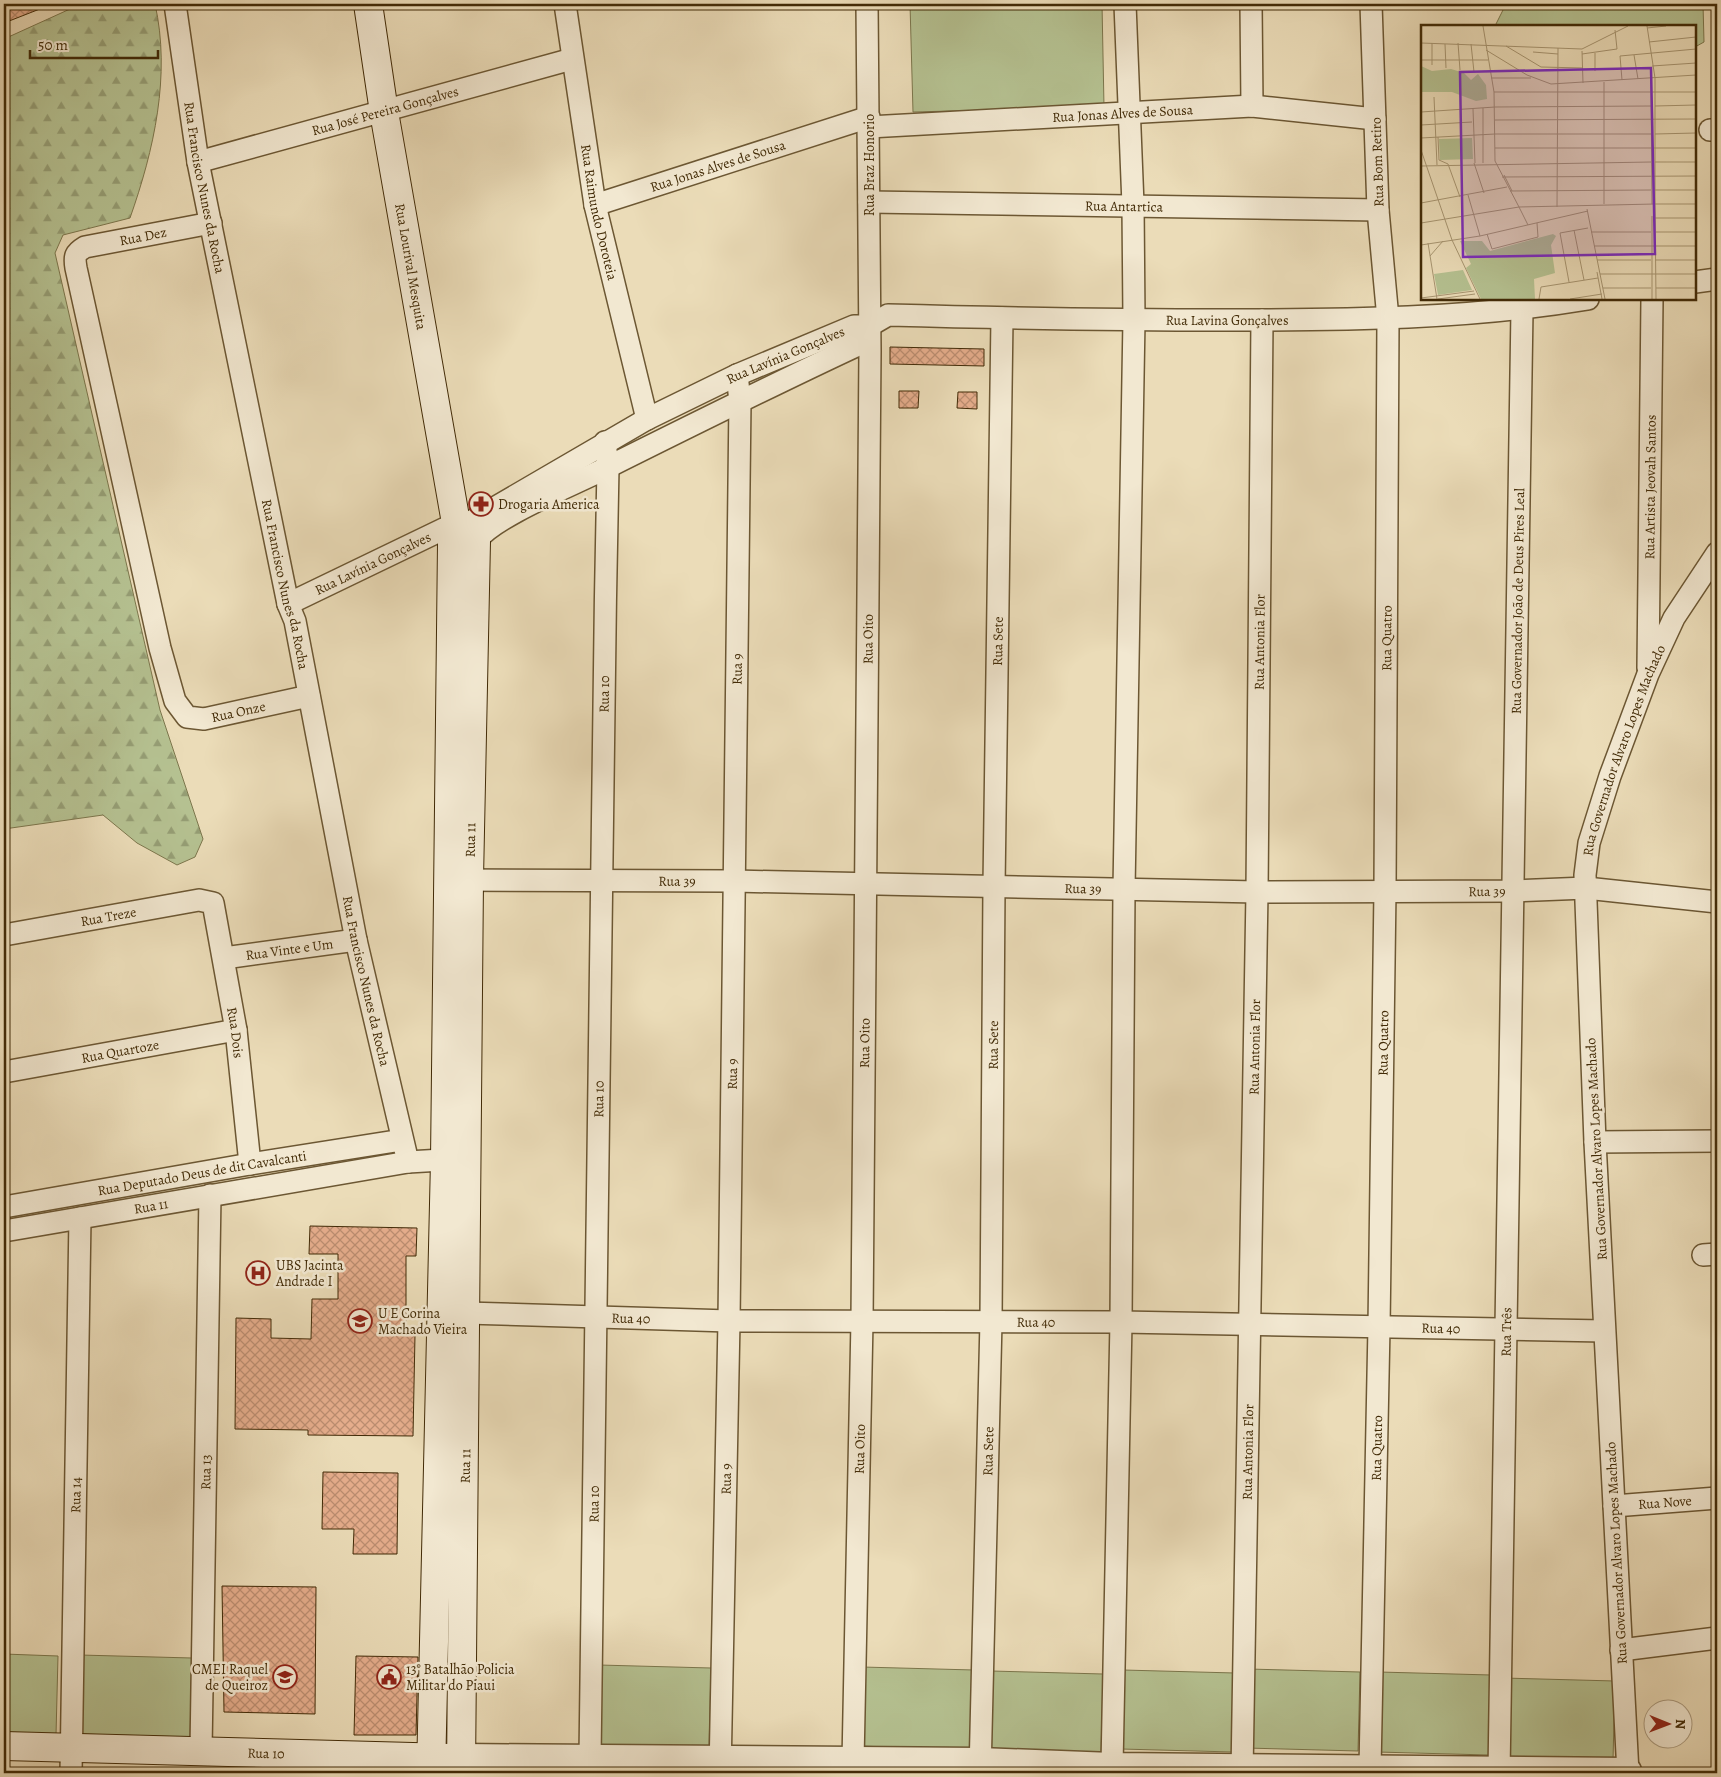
<svg xmlns="http://www.w3.org/2000/svg" width="1721" height="1777" font-family="Alegreya,serif">
<style>
.grass{fill:#b5c191;stroke:#7c764c}
.forest{fill:url(#forest-firs);stroke:#7c764c}
.building{fill:url(#building-cross-hatch);stroke:#422b07}
.lines{fill:none;stroke-linecap:round;stroke-linejoin:round}
.minor-casing{stroke:#6c5733;stroke-width:24}
.tertiary-casing{stroke:#6c5733;stroke-width:29}
.secondary-casing{stroke:#422b07;stroke-width:30}
.minor{stroke:#f2e8d1;stroke-width:21}
.tertiary{stroke:#f2e8d1;stroke-width:26}
.secondary{stroke:#f2e8d1;stroke-width:28}
.labels{text-anchor:middle;stroke-width:5;stroke-linejoin:round;paint-order:stroke}
.street-label{font-size:14px;fill:#422b07;stroke:#f2e8d1}
.poi-label{font-size:14px;fill:#422b07;stroke:#f2e8d1;text-anchor:start}
.inset-road{fill:none;stroke:#a79571;stroke-width:1}
.view{fill:#7b2cbf;fill-opacity:0.15;stroke:#7b2cbf;stroke-width:2.5}
.inset-edge{fill:none;stroke:#422b07;stroke-width:2.5}
</style>
<defs>
<pattern id="forest-firs" width="22" height="20" patternUnits="userSpaceOnUse" patternTransform="scale(1.25)"><rect width="22" height="20" fill="#b5c191"/><path d="M5 1l3.5 6h-7zM16 11l3.5 6h-7z" fill="#959d74"/></pattern>
<pattern id="building-cross-hatch" width="8" height="8" patternUnits="userSpaceOnUse" patternTransform="scale(1.25)"><rect width="8" height="8" fill="#e5ad8c"/><path d="M0 0l8 8M0 8l8-8" fill="none" stroke="#bb8d70"/></pattern>
</defs>
<rect width="100%" height="100%" fill="#ebdcb8"/>
<filter id="stains"><feTurbulence type="fractalNoise" baseFrequency=".004" numOctaves="4"/><feColorMatrix values="0 0 0 0 .2 0 0 0 0 .09 0 0 0 0 .02 0 0 0 .5 -.17"/></filter>
<radialGradient id="worn" r=".72"><stop offset=".6" stop-color="#630" stop-opacity="0"/><stop offset="1" stop-color="#630" stop-opacity=".3"/></radialGradient>
<g class="grass">
<polygon points="910,4 1102,4 1104,107 913,112"/>
<polygon points="1506,4 1703,4 1704,42 1695,47 1695,26 1495,26"/>
<polygon points="4,1654 58,1656 56,1735 4,1734"/>
<polygon points="80,1655 192,1658 190,1737 78,1734"/>
<polygon points="599,1665 711,1668 709,1748 597,1745"/>
<polygon points="862,1667 974,1670 972,1750 860,1746"/>
<polygon points="1248,1669 1360,1672 1358,1751 1246,1748"/>
<polygon points="1123,1670 1235,1673 1233,1752 1121,1749"/>
<polygon points="991,1671 1103,1674 1101,1754 989,1751"/>
<polygon points="1379,1672 1491,1675 1489,1755 1377,1752"/>
<polygon points="1503,1678 1615,1681 1613,1760 1501,1757"/>
</g>
<path class="forest" d="M 81,4 L 155,4 C 171,75 154,150 130,218 L 63,235 L 55,253 L 160,710 L 203,839 L 195,857 L 177,865 L 137,843 L 103,815 L 4,829 L 4,39 Z"/>
<g class="building">
<polygon points="4,4 50,4 50,5 4,23"/>
<polygon points="890,347 984,349 984,366 890,364"/>
<polygon points="899,391 919,391 918,408 899,408"/>
<polygon points="958,392 977,392 977,409 957,408"/>
<polygon points="310,1226 417,1228 416,1256 406,1256 406,1335 415,1335 413,1436 308,1435 308,1430 235,1429 236,1318 271,1319 271,1338 311,1339 312,1299 338,1299 338,1254 309,1254"/>
<polygon points="323,1472 398,1473 397,1554 353,1554 354,1529 322,1529"/>
<polygon points="222,1586 316,1587 315,1714 224,1712"/>
<polygon points="356,1656 418,1657 416,1735 354,1735"/>
</g>
<g class="lines">
<g class="minor-casing">
<g id="minor">
<path id="s1" d="M 175,4 L 198,162 L 288,604 L 295,621 L 356,940 L 408,1162"/>
<path id="s2" d="M 565,4 L 595,205 L 647,419"/>
<polyline points="1251,4 1252,106"/>
<path id="s3" d="M 869,127 L 1252,106 L 1375,119"/>
<polyline points="1710,130 1717,130"/>
<path id="s4" d="M 198,162 L 572,59"/>
<path id="s5" d="M 869,202 L 1378,210"/>
<path id="s6" d="M 595,205 L 869,117"/>
<path id="s7" d="M 211,223 L 85,247 C 75,253 74,256 76,268 L 160,648 L 175,701 L 187,717 L 204,719 L 309,696"/>
<polyline points="1695,282 1717,279"/>
<path id="s8" d="M 869,326 L 888,315 C 1001,318 1114,320 1227,320 C 1348,320 1469,319 1588,299"/>
<path id="s9" d="M 460,528 L 647,419 L 737,375 L 854,326 L 869,326"/>
<path d="M 476,541 C 494,517 568,487 598,472 C 684,429 770,386 858,345 L 869,326"/>
<path id="s10" d="M 288,604 L 456,523"/>
<path id="s11" d="M 1648,668 L 1652,299"/>
<path id="s12" d="M 455,880 L 734,881 L 1257,892 L 1512,891 L 1586,888 L 1717,902"/>
<path id="s13" d="M 4,935 L 199,900 L 213,903 L 236,1030 L 250,1164"/>
<path id="s14" d="M 224,958 L 356,940"/>
<path id="s15" d="M 4,1072 L 236,1030"/>
<polyline points="1595,1142 1717,1141"/>
<path id="s16" d="M 4,1207 L 250,1164 L 402,1140"/>
<path id="s17" d="M 4,1231 L 408,1162 L 459,1159"/>
<polyline points="1703,1255 1717,1254"/>
<path id="s18" d="M 466,1313 L 729,1321 L 1121,1322 L 1604,1331"/>
<path id="s19" d="M 1614,1506 L 1717,1498"/>
<polyline points="1621,1650 1717,1638"/>
<path id="s20" d="M 201,1750 L 210,1195"/>
<path id="s21" d="M 590,1758 C 597,1327 599,897 608,467 L 605,442"/>
<path id="s22" d="M 853,1761 L 862,1321 L 870,351 L 867,4"/>
<polyline points="1112,1766 1121,1322 1124,889 1134,320 1133,205 1125,4"/>
<path id="s23" d="M 1370,1768 L 1379,1327 L 1385,890 L 1388,319 L 1378,210 L 1371,4"/>
<path id="s24" d="M 71,1773 L 80,1218"/>
<polyline points="331,1773 331,1754"/>
<path id="s25" d="M 720,1773 L 729,1321 L 740,401 L 737,375"/>
<path id="s26" d="M 980,1773 L 991,1321 L 994,886 L 1002,318"/>
<path id="s27" d="M 1242,1773 L 1257,892 L 1262,320"/>
<path id="s28" d="M 1499,1773 L 1522,310"/>
<path id="s29" d="M 1628,1773 L 1595,1142 L 1585,875 L 1589,843 L 1610,776 L 1648,674 L 1674,618 L 1717,553"/>
</g>
</g>
<g class="tertiary-casing">
<polyline id="tertiary" points="461,1757 980,1761 1112,1766 1628,1771"/>
</g>
<g class="secondary-casing">
<g id="secondary">
<path id="s30" d="M 368,4 L 384,112 L 456,523 L 476,541 L 469,879 L 461,1773"/>
<path id="s31" d="M 4,1746 L 450,1758"/>
<polyline points="431,1773 445,1160 452,543 460,528"/>
</g>
</g>
<use href="#minor" class="minor"/>
<use href="#tertiary" class="tertiary"/>
<use href="#secondary" class="secondary"/>
</g>
<defs>
<g id="pharmacy-ring" transform="scale(1.25)"><circle r="9.5" fill="#f2e8d1" stroke="#8f2418" stroke-width="1.5"/><path d="M-2-6h4v4h4v4h-4v4h-4v-4h-4v-4h4Z" fill="#8f2418"/></g>
<g id="hospital-ring" transform="scale(1.25)"><circle r="9.5" fill="#f2e8d1" stroke="#8f2418" stroke-width="1.5"/><path d="M-5-5h3v3.5h4V-5h3V5h-3V1.5h-4V5h-3Z" fill="#8f2418"/></g>
<g id="school-ring" transform="scale(1.25)"><circle r="9.5" fill="#f2e8d1" stroke="#8f2418" stroke-width="1.5"/><path d="M0-5L7-2L0 1L-7-2ZM-4 1L0 2.5L4 1V4Q0 6-4 4Z" fill="#8f2418"/></g>
<g id="civic-ring" transform="scale(1.25)"><circle r="9.5" fill="#f2e8d1" stroke="#8f2418" stroke-width="1.5"/><path d="M-.6-6.5H3V-4.5H.6V-3L4-1V1h2V6H-6V1h2V-1L-.6-3ZM-1.2 2.5V6h2.4V2.5Z" fill="#8f2418"/></g>
</defs>
<g fill-rule="evenodd">
<use href="#pharmacy-ring" x="481" y="504"/>
<use href="#hospital-ring" x="258" y="1273"/>
<use href="#school-ring" x="360" y="1321"/>
<use href="#school-ring" x="285" y="1677"/>
<use href="#civic-ring" x="389" y="1677"/>
</g>
<g class="labels">
<g class="street-label">
<text dy="5" stroke="none"><textPath href="#s4" startOffset="194">Rua José Pereira Gonçalves</textPath></text>
<text dy="5" stroke="none"><textPath href="#s3" startOffset="254">Rua Jonas Alves de Sousa</textPath></text>
<text transform="translate(1377 162) rotate(-92)" y="5">Rua Bom Retiro</text>
<text dy="5" stroke="none"><textPath href="#s6" startOffset="129">Rua Jonas Alves de Sousa</textPath></text>
<text transform="translate(869 165) rotate(-90)" y="5">Rua Braz Honorio</text>
<text dy="5" stroke="none"><textPath href="#s1" startOffset="186">Rua Francisco Nunes da Rocha</textPath></text>
<text dy="5" stroke="none"><textPath href="#s5" startOffset="255">Rua Antartica</textPath></text>
<text dy="5" stroke="none"><textPath href="#s2" startOffset="211">Rua Raimundo Doroteia</textPath></text>
<text transform="translate(143 236) rotate(-11)" y="5">Rua Dez</text>
<text dy="5" stroke="none"><textPath href="#s30" startOffset="266">Rua Lourival Mesquita</textPath></text>
<text dy="5" stroke="none"><textPath href="#s8" startOffset="361">Rua Lavina Gonçalves</textPath></text>
<text dy="5" stroke="none"><textPath href="#s9" startOffset="369">Rua Lavínia Gonçalves</textPath></text>
<text dy="5" stroke="none"><textPath href="#s11" startOffset="181">Rua Artista Jeovah Santos</textPath></text>
<text dy="5" stroke="none"><textPath href="#s10" startOffset="94">Rua Lavínia Gonçalves</textPath></text>
<text dy="5" stroke="none"><textPath href="#s1" startOffset="591">Rua Francisco Nunes da Rocha</textPath></text>
<text dy="5" stroke="none"><textPath href="#s28" startOffset="1172">Rua Governador João de Deus Pires Leal</textPath></text>
<text dy="5" stroke="none"><textPath href="#s23" startOffset="1130">Rua Quatro</textPath></text>
<text dy="5" stroke="none"><textPath href="#s22" startOffset="1122">Rua Oito</textPath></text>
<text dy="5" stroke="none"><textPath href="#s26" startOffset="1132">Rua Sete</textPath></text>
<text dy="5" stroke="none"><textPath href="#s27" startOffset="1131">Rua Antonia Flor</textPath></text>
<text dy="5" stroke="none"><textPath href="#s25" startOffset="1104">Rua 9</textPath></text>
<text dy="5" stroke="none"><textPath href="#s21" startOffset="1064">Rua 10</textPath></text>
<text dy="5" stroke="none"><textPath href="#s7" startOffset="670">Rua Onze</textPath></text>
<text dy="5" stroke="none"><textPath href="#s29" startOffset="1030">Rua Governador Alvaro Lopes Machado</textPath></text>
<text transform="translate(470 840) rotate(-89)" y="5">Rua 11</text>
<text dy="5" stroke="none"><textPath href="#s12" startOffset="222">Rua 39</textPath></text>
<text dy="5" stroke="none"><textPath href="#s12" startOffset="628">Rua 39</textPath></text>
<text dy="5" stroke="none"><textPath href="#s12" startOffset="1032">Rua 39</textPath></text>
<text dy="5" stroke="none"><textPath href="#s13" startOffset="106">Rua Treze</textPath></text>
<text dy="5" stroke="none"><textPath href="#s14" startOffset="66">Rua Vinte e Um</textPath></text>
<text dy="5" stroke="none"><textPath href="#s1" startOffset="996">Rua Francisco Nunes da Rocha</textPath></text>
<text dy="5" stroke="none"><textPath href="#s13" startOffset="344">Rua Dois</textPath></text>
<text dy="5" stroke="none"><textPath href="#s23" startOffset="725">Rua Quatro</textPath></text>
<text dy="5" stroke="none"><textPath href="#s22" startOffset="718">Rua Oito</textPath></text>
<text dy="5" stroke="none"><textPath href="#s26" startOffset="728">Rua Sete</textPath></text>
<text dy="5" stroke="none"><textPath href="#s27" startOffset="726">Rua Antonia Flor</textPath></text>
<text dy="5" stroke="none"><textPath href="#s15" startOffset="118">Rua Quartoze</textPath></text>
<text dy="5" stroke="none"><textPath href="#s25" startOffset="699">Rua 9</textPath></text>
<text dy="5" stroke="none"><textPath href="#s21" startOffset="659">Rua 10</textPath></text>
<text transform="translate(1596 1149) rotate(-93)" y="5">Rua Governador Alvaro Lopes Machado</text>
<text dy="5" stroke="none"><textPath href="#s16" startOffset="201">Rua Deputado Deus de dit Cavalcanti</textPath></text>
<text dy="5" stroke="none"><textPath href="#s17" startOffset="149">Rua 11</textPath></text>
<text dy="5" stroke="none"><textPath href="#s18" startOffset="165">Rua 40</textPath></text>
<text dy="5" stroke="none"><textPath href="#s18" startOffset="570">Rua 40</textPath></text>
<text dy="5" stroke="none"><textPath href="#s18" startOffset="975">Rua 40</textPath></text>
<text dy="5" stroke="none"><textPath href="#s28" startOffset="441">Rua Três</textPath></text>
<text dy="5" stroke="none"><textPath href="#s23" startOffset="320">Rua Quatro</textPath></text>
<text dy="5" stroke="none"><textPath href="#s22" startOffset="312">Rua Oito</textPath></text>
<text dy="5" stroke="none"><textPath href="#s26" startOffset="322">Rua Sete</textPath></text>
<text dy="5" stroke="none"><textPath href="#s27" startOffset="321">Rua Antonia Flor</textPath></text>
<text transform="translate(465 1466) rotate(-89)" y="5">Rua 11</text>
<text dy="5" stroke="none"><textPath href="#s20" startOffset="278">Rua 13</textPath></text>
<text dy="5" stroke="none"><textPath href="#s25" startOffset="294">Rua 9</textPath></text>
<text dy="5" stroke="none"><textPath href="#s24" startOffset="278">Rua 14</textPath></text>
<text dy="5" stroke="none"><textPath href="#s19" startOffset="51">Rua Nove</textPath></text>
<text dy="5" stroke="none"><textPath href="#s21" startOffset="254">Rua 10</textPath></text>
<text transform="translate(1616 1553) rotate(-93)" y="5">Rua Governador Alvaro Lopes Machado</text>
<text dy="5" stroke="none"><textPath href="#s31" startOffset="262">Rua 10</textPath></text>
</g>
<g class="poi-label">
<text x="498" y="509">Drogaria America</text>
<text x="276" y="1270">UBS Jacinta<tspan x="276" dy="16">Andrade I</tspan></text>
<text x="378" y="1318">U E Corina<tspan x="378" dy="16">Machado Vieira</tspan></text>
<text x="268" y="1674" text-anchor="end">CMEI Raquel<tspan x="268" dy="16">de Queiroz</tspan></text>
<text x="406" y="1674">13° Batalhão Policia<tspan x="406" dy="16">Militar do Piaui</tspan></text>
</g>
</g>
<g transform="translate(1421 25)">
<rect width="275" height="275" fill="#ebdcb8"/>
<path d="M 0,41 L 11,46 L 30,44 L 43,48 L 50,55 L 57,49 L 65,60 L 66,74 L 55,76 L 31,67 L 0,67 ZM 51,113 L 52,134 L 19,135 L 18,114 ZM 42,245 L 51,265 L 17,270 L 13,249 Z" fill="#b5c191"/>
<path d="M 132,209 L 135,211 L 130,220 L 134,248 L 113,254 L 114,274 L 60,274 L 45,243 L 50,239 L 39,216 L 61,216 L 69,226 Z" fill="#b5c191"/>
<path class="inset-road" d="M 62,1 L 73,67 L 74,136 L 98,182M 226,1 L 234,53 L 234,179 L 275,179M 226,3 L 245,1M 228,17 L 275,12M 0,18 L 161,24 L 207,1M 11,18 L 11,40M 37,18 L 39,45M 24,19 L 25,43M 50,19 L 53,47M 85,21 L 120,42 L 162,43M 65,25 L 106,50 L 130,59 L 275,50M 161,26 L 162,58M 112,27 L 137,29M 174,28 L 174,46M 161,29 L 196,24 L 194,5M 213,30 L 217,54M 0,35 L 67,35M 231,41 L 275,38M 70,53 L 110,53M 230,53 L 231,179M 201,55 L 199,31 L 275,24M 183,57 L 183,179M 73,67 L 275,67M 13,72 L 16,140M 234,81 L 275,80M 62,83 L 62,138M 52,84 L 54,138M 0,87 L 74,82 L 230,81M 74,95 L 275,94M 0,100 L 51,97M 234,109 L 275,108M 17,112 L 18,135 L 27,139 L 39,172M 0,113 L 74,109 L 230,109M 74,123 L 275,123M 0,125 L 31,215 L 59,274M 234,137 L 275,137M 53,138 L 63,168M 0,141 L 230,137M 83,150 L 91,166M 81,152 L 275,151M 234,165 L 275,165M 89,166 L 230,165M 47,170 L 59,211M 0,178 L 86,162M 98,182 L 107,200M 98,182 L 234,179 L 235,274M 136,182 L 137,23M 166,184 L 184,274M 233,193 L 275,193M 0,198 L 98,182M 153,205 L 163,255M 170,207 L 230,207M 235,207 L 275,207M 66,209 L 71,224 L 117,212 L 116,198M 7,218 L 16,274M 0,220 L 59,211 L 167,186M 173,221 L 275,221M 9,231 L 22,216M 176,235 L 230,235M 234,235 L 275,235M 176,247 L 181,274M 179,249 L 275,249M 148,257 L 139,208 L 167,203M 182,263 L 230,263M 235,263 L 275,263M 0,273 L 53,266M 17,274 L 54,269M 118,274 L 120,262 L 177,253M 149,274 L 181,269M 231,274 L 231,191"/>
<path class="view" d="M 230,43 L 234,229 L 42,232 L 39,47 Z"/>
<rect width="275" height="275" class="inset-edge"/>
</g>
<rect width="1721" height="1777" fill="none" stroke="#ebdcb8" stroke-width="20"/>
<rect x="5" y="5" width="1711" height="1767" fill="none" stroke="#422b07" stroke-width="2.5"/>
<rect x="10" y="10" width="1701" height="1757" fill="none" stroke="#422b07"/>
<g transform="translate(1668 1724) rotate(91)"><circle r="24" fill="#f2e8d1" stroke="#ac9c80"/>
<path d="M0-4L9 19L0 12L-9 19Z" fill="#8f2418"/>
<text y="-8" font-size="14" font-weight="bold" text-anchor="middle" fill="#422b07">N</text>
</g>
<path d="M30 50v8h128v-8" fill="none" stroke="#422b07" stroke-width="2.5"/>
<text x="38" y="50" font-size="15" fill="#422b07" stroke="#f2e8d1" stroke-width="4" paint-order="stroke">50 m</text>
<rect width="100%" height="100%" filter="url(#stains)"/>
<rect width="100%" height="100%" fill="url(#worn)"/>
</svg>
